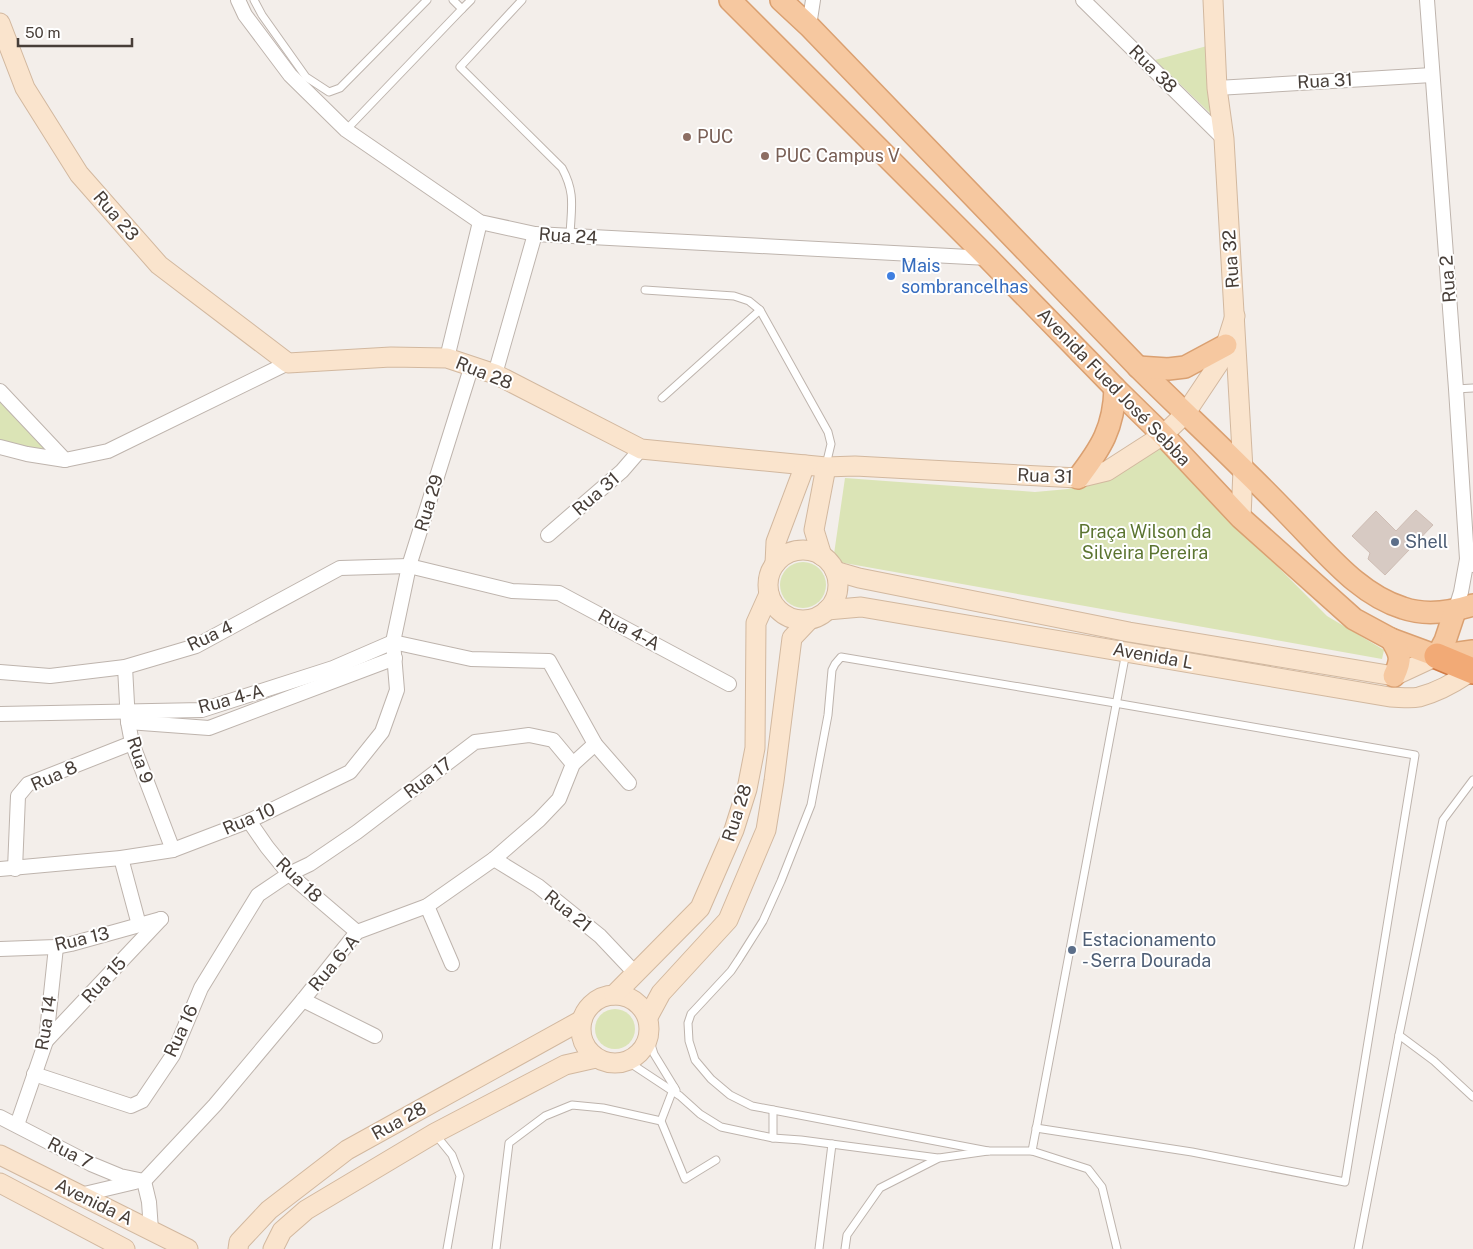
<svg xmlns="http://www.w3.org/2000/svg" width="1473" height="1249" font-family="'Public Sans',sans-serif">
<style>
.green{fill:#dbe4b6}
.building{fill:#d7cac3;stroke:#cebdb4}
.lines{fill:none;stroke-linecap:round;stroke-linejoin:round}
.lane-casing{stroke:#beb4ad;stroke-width:9}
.street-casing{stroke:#beb4ad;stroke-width:16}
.secondary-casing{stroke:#d2b89f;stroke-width:21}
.primary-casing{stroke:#daa071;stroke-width:24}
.highway-casing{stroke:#d17b46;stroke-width:28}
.lane{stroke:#fff;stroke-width:7}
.street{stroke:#fff;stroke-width:14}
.secondary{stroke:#fae4cd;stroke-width:19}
.primary{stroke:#f6c8a0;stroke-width:21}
.highway{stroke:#f2aa76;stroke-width:25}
.education-dot{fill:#8d6e63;stroke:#fff;stroke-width:2}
.shop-dot{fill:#3f7fe0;stroke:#fff;stroke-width:2}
.service-dot{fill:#5c6f8a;stroke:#fff;stroke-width:2}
.labels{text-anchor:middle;stroke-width:4;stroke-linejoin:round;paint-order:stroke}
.street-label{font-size:18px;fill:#473e38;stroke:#fff}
.education-label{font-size:18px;fill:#785e54;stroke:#fff;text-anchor:start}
.shop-label{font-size:18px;fill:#366cbe;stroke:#fff;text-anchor:start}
.park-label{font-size:18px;fill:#5b7430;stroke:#fff}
.service-label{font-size:18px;fill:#4e5e75;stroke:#fff;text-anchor:start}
</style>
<rect width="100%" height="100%" fill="#f3eeea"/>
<g class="green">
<polygon points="1207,46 1211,114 1155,60"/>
<polygon points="0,391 65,460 0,447"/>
<polygon points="1161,446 1196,485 1327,616 1384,650 1382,659 833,561 845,478 1035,492 1068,489 1110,478"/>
<circle cx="803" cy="585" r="23"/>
<circle cx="615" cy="1029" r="20"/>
</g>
<polygon class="building" points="1416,510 1433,525 1385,575 1368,559 1370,553 1352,536 1376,511 1396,531"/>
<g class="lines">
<g class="lane-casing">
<g id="lane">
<polyline points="254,0 262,15 306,77 329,92 340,88 427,0"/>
<path d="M 522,0 L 460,67 L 562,168 C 576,194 571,208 570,236"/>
<polyline points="462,9 471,0"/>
<polyline points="346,130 462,9 453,0"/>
<polyline points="645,290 734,296 749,301 760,310 828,432 831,444 826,465"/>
<polyline points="1456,389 1473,388"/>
<polyline points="662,398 760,310"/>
<polyline points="1399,1035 1434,1061 1473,1097"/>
<polyline points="649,1038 654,1054 676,1090"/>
<polyline points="627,1061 680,1096 700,1114 721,1127 773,1138 801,1140 938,1158"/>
<polyline points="674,1087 661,1121 685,1179 716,1160"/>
<polyline points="773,1110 773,1138"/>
<polyline points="435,1134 452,1155 460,1176 447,1249"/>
<polyline points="988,1151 752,1106 730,1095 711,1079 695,1060 689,1041 688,1023 691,1014 731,971 739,959 763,921 781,881 811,805 828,715 832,670 835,664 841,657 1115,703 1415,755 1345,1182 1192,1152 1036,1128"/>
<polyline points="1032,1151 1126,652"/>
<polyline points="496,1249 509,1143 545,1116 572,1105 603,1108 661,1121"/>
<polyline points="819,1249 832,1144"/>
<polyline points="845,1249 847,1235 880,1188 939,1158 988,1151 1032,1151 1088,1169 1102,1187 1117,1249"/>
<polyline points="1358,1249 1399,1035 1443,820 1473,780"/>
</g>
</g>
<g class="street-casing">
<g id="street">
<polyline points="238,0 245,15 290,75 346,130 480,222 535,234 988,258"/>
<polyline points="1083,0 1224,139"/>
<polyline points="1427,0 1456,389 1467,559 1473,565"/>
<polyline points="809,26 813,0"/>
<polyline points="1217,88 1432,75"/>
<polyline points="447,358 480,222"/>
<polyline points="495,374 535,234"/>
<polyline points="0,391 65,460"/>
<polyline points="0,447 27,454 65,460 108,451 288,363"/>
<polyline points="548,535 622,471 641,449"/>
<polyline points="1455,611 1461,592 1467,559"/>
<polyline points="393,642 471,659 549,661 595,744 629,783"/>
<polyline points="125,667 128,722 132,743 173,850"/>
<polyline points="0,672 50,676 125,667 196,646 340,568 409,566 512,591 559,593 729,684"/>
<polyline points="0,714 202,710 333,668 393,642"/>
<polyline points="128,722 209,728 395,658"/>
<polyline points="249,821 267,847 289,874 357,932"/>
<polyline points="121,858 139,925"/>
<polyline points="494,859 538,886 600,936 635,973"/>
<polyline points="0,869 121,858 173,850 249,821 350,772 382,732 397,690 393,642 409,566 472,365"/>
<polyline points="15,869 18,796 28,784 132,743"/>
<polyline points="427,906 452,964"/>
<polyline points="0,949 56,947 71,944 161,919"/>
<polyline points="303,1000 375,1036"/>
<polyline points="46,1041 161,919"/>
<polyline points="34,1074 131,1106 142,1101 173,1055 201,988 258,895 289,874 310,864 357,832 475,742 529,735 553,740 573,764"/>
<polyline points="0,1117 91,1164 120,1176 144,1181"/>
<polyline points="17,1125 46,1041 56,947"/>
<polyline points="144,1181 215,1105 303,1000 357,932 427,906 494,859 539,820 559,799 573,764 595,744"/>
<polyline points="144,1181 149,1202 151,1230"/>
<polyline points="80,1195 135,1182"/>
</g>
</g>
<g class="secondary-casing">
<g id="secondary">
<polyline points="1213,0 1217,88 1224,139 1243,469 1241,518"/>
<polyline points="0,23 25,88 79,174 159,265 288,363 391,357 447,358 495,374 641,449 826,467 855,466 1078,478 1107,471 1163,435 1185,414 1221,360 1235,316"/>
<circle cx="803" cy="585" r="35"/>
<polyline points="822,556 814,530 826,467"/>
<polyline points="775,564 776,542 805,465"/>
<polyline points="835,571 859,578 1129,632 1394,676 1437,656"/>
<path d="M 827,610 L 861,607 L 1390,697 C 1399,697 1410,699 1419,697 C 1438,692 1456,682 1473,670"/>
<circle cx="615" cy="1029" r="34"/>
<polyline points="614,995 700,908 734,830 747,789 755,748 756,623 769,594"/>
<polyline points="648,1017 661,993 728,920 766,830 774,781 792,638 809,620"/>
<polyline points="0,1155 188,1249"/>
<polyline points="0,1183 125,1249"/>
<polyline points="238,1249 239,1242 269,1210 347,1150 582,1020"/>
<polyline points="273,1249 282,1231 306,1210 435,1133 565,1065 596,1058"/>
</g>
</g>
<g class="primary-casing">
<g id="primary">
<polyline points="730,0 988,258 1115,388 1163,435 1241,518 1354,619 1391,639 1437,656 1473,651"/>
<path d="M 781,0 L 809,26 L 1138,367 C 1173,402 1209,435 1244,470 C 1266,491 1287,513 1308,535 C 1335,563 1364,596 1403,608 C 1426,616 1451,612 1473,605"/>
<polyline points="1138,367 1168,369 1185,367 1226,345"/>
<path d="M 1078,478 C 1101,448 1114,428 1115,388"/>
<path d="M 1391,639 C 1401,655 1402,659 1394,676"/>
<polyline points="1437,656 1445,641 1455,611"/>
</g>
</g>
<g class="highway-casing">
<polyline id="highway" points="1437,656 1473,671"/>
</g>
<use href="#lane" class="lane"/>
<use href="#street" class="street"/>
<use href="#secondary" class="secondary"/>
<use href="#primary" class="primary"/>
<use href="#highway" class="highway"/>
</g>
<g class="education-dot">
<circle cx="687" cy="137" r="5"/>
<circle cx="765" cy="156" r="5"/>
</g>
<circle class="shop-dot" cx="891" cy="276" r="5"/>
<g class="service-dot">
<circle cx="1395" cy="542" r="5"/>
<circle cx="1072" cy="950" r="5"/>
</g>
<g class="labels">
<g class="street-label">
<text transform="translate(1153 69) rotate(45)" y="6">Rua 38</text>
<text transform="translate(1325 81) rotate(-3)" y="6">Rua 31</text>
<text transform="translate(116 216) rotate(49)" y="6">Rua 23</text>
<text transform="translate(568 236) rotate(4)" y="6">Rua 24</text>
<text transform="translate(1231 259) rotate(-94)" y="6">Rua 32</text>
<text transform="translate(1448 279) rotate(-94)" y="6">Rua 2</text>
<text transform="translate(484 373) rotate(22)" y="6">Rua 28</text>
<text transform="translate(1114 387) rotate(46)" y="6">Avenida Fued José Sebba</text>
<text transform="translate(1045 476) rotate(2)" y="6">Rua 31</text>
<text transform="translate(596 494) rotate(-41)" y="6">Rua 31</text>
<text transform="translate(429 503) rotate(-73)" y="6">Rua 29</text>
<text transform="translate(629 630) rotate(28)" y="6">Rua 4-A</text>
<text transform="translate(210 636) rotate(-25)" y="6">Rua 4</text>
<text transform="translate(1153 656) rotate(10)" y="6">Avenida L</text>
<text transform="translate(231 699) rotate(-15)" y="6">Rua 4-A</text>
<text transform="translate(140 760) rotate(72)" y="6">Rua 9</text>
<text transform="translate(54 776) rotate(-24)" y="6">Rua 8</text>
<text transform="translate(428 778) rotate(-37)" y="6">Rua 17</text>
<text transform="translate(737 813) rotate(-72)" y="6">Rua 28</text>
<text transform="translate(249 819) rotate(-23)" y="6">Rua 10</text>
<text transform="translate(299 880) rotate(44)" y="6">Rua 18</text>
<text transform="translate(568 911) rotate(39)" y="6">Rua 21</text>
<text transform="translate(82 939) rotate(-13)" y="6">Rua 13</text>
<text transform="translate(334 963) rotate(-50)" y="6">Rua 6-A</text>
<text transform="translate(104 980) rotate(-47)" y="6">Rua 15</text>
<text transform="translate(46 1023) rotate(-81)" y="6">Rua 14</text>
<text transform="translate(181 1031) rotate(-65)" y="6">Rua 16</text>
<text transform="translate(399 1121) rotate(-29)" y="6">Rua 28</text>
<text transform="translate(70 1153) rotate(27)" y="6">Rua 7</text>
<text transform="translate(94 1202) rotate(26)" y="6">Avenida A</text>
</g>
<g class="education-label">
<text x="697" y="143">PUC</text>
<text x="775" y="162">PUC Campus V</text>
</g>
<g class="shop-label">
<text x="901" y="272">Mais<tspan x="901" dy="21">sombrancelhas</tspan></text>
</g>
<g class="park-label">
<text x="1145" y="538">Praça Wilson da<tspan x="1145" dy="21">Silveira Pereira</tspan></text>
</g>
<g class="service-label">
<text x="1405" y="548">Shell</text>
<text x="1082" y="946">Estacionamento<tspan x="1082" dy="21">- Serra Dourada</tspan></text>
</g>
</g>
<path d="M18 38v8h114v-8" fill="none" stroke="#473e38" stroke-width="2.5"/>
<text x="25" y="38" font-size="15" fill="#473e38" stroke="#ffffff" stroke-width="4" paint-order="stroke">50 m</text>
</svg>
